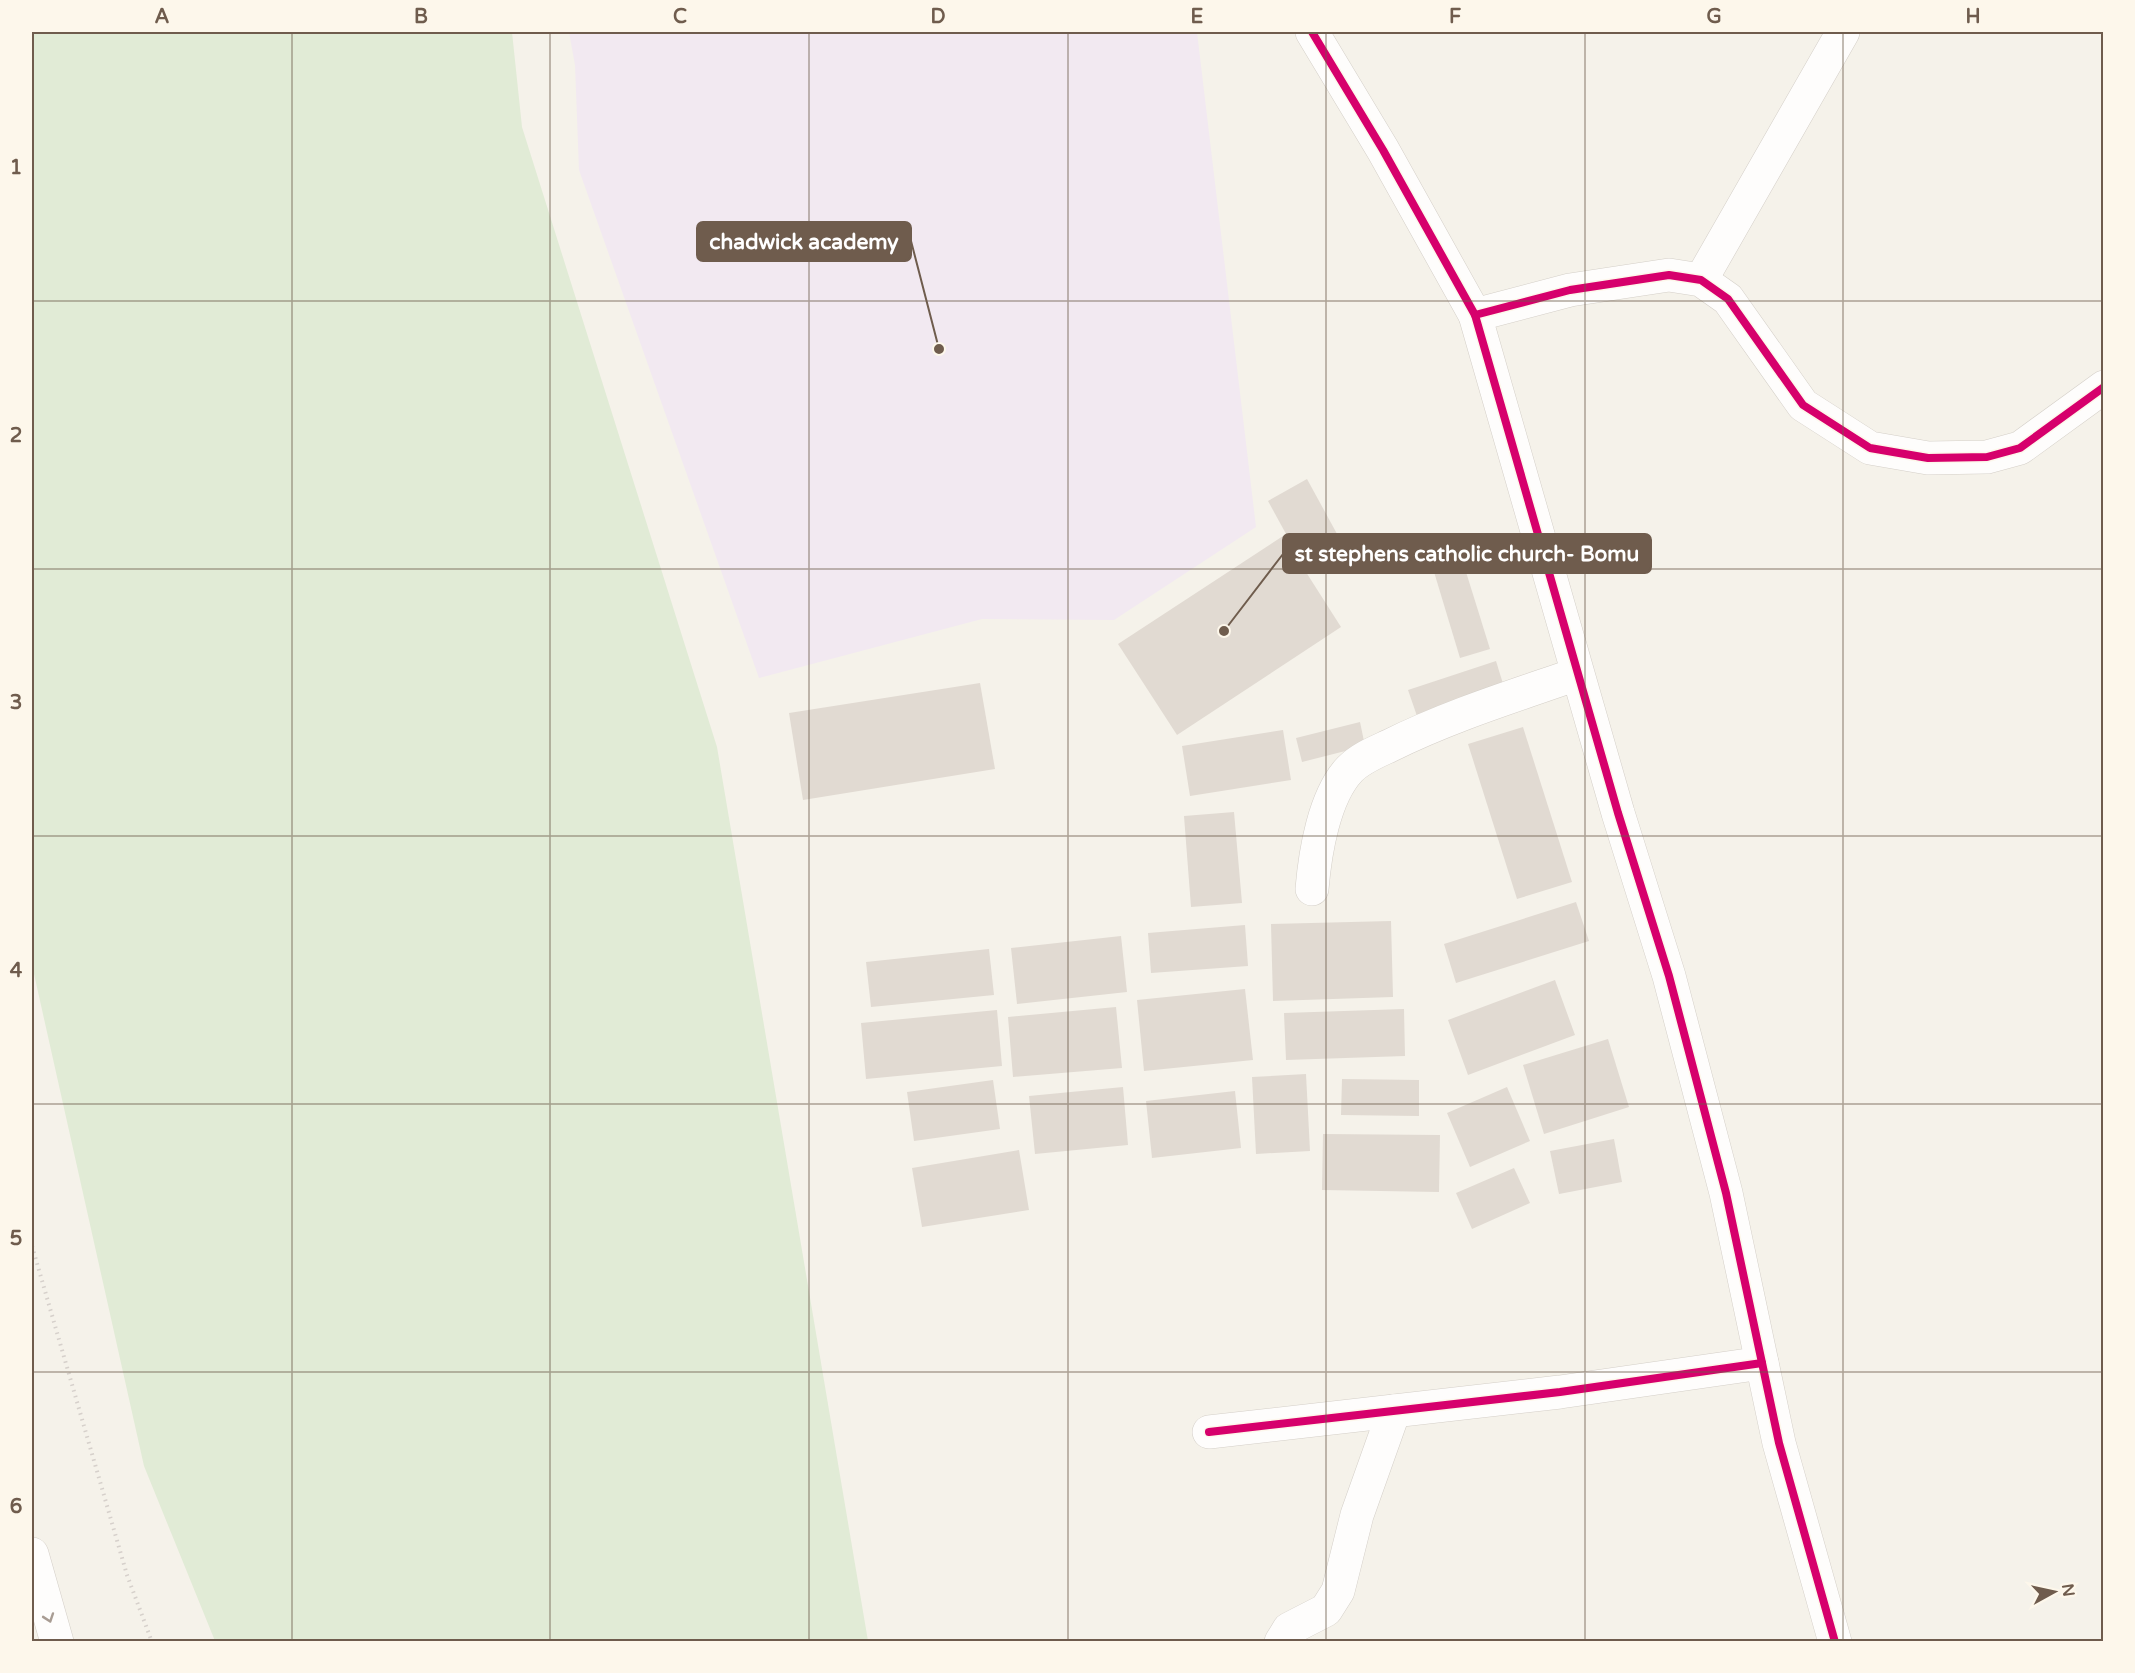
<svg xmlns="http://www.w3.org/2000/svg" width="2135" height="1673" font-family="'Varela Round',sans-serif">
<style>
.education{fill:#f2e9f1}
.green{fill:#e1ebd6}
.building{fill:#e1dad2}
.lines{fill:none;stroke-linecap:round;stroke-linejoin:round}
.minor-casing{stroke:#d4cfc8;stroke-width:34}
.tertiary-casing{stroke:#d4cfc8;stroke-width:34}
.secondary-casing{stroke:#d4cfc8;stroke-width:34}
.path{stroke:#d6d0cb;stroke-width:4;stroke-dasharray:1.5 4.5;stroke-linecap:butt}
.minor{stroke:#fefdfc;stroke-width:33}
.tertiary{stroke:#fefdfc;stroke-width:33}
.secondary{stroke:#fefdfc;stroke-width:33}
.cycleway-casing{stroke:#fdf7eb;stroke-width:11}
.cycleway{stroke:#d6006c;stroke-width:8}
.oneway{stroke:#a89c93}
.grid{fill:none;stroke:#6f5c4d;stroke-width:1.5;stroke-opacity:0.55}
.leader{fill:none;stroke:#6f5c4d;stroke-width:2}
.callout-dot{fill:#6f5c4d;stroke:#fdf7eb;stroke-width:2}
.callout{fill:#6f5c4d;stroke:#6f5c4d;stroke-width:2}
.callout-label{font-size:21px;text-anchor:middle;font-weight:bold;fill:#fff}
.neatline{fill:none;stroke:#6f5c4d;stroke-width:2}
.grid-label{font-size:20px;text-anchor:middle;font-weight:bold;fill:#6f5c4d}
</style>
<rect width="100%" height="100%" fill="#f5f2ea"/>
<polygon class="education" points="569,32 1197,32 1256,527 1114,620 982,619 759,678 579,170 575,65"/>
<polygon class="green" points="32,32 512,32 522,127 717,747 868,1641 215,1641 144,1466 32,965"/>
<g class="building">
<polygon points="1307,479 1342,543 1303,565 1268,501"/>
<polygon points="1283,536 1341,627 1177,735 1118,644"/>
<polygon points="1457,543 1490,649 1460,658 1428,552"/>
<polygon points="1496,661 1504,687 1417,716 1408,690"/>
<polygon points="980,683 995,769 803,800 789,713"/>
<polygon points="1360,722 1365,746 1302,762 1296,738"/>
<polygon points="1523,727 1572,882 1517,899 1468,744"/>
<polygon points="1283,730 1291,780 1190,796 1182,746"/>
<polygon points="1234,812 1242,903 1191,907 1184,816"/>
<polygon points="1576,902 1589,941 1456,983 1444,944"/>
<polygon points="1391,921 1393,997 1273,1001 1271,924"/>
<polygon points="1245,925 1248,966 1151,973 1148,933"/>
<polygon points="1121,936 1127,992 1017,1004 1011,948"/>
<polygon points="989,949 994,995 871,1007 866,962"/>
<polygon points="1555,980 1575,1035 1468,1075 1448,1020"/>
<polygon points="1245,989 1253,1060 1144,1071 1137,1000"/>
<polygon points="1116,1007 1122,1068 1013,1077 1008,1017"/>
<polygon points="1404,1009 1405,1056 1286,1060 1284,1013"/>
<polygon points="997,1010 1002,1066 866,1079 861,1023"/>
<polygon points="1608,1039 1629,1107 1544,1134 1523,1065"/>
<polygon points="1306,1074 1310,1151 1256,1154 1252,1077"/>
<polygon points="1342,1079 1419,1080 1419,1116 1341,1115"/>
<polygon points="993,1080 1000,1129 914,1141 907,1092"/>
<polygon points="1123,1087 1128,1145 1035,1154 1029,1096"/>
<polygon points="1507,1087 1530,1141 1470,1167 1447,1113"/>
<polygon points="1235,1091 1241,1148 1152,1158 1146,1101"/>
<polygon points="1323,1134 1440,1135 1439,1192 1322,1190"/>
<polygon points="1614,1139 1622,1182 1559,1194 1550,1151"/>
<polygon points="1019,1150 1029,1210 922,1227 912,1168"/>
<polygon points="1514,1168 1530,1203 1472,1229 1456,1193"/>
</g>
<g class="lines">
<g class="minor-casing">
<g id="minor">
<polyline points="1701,280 1843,32"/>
<polyline points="1475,315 1570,290 1669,275 1701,280 1728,299 1803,405 1870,448 1928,458 1987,457 2020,448 2104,387"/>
<path d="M 1312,889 C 1315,853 1324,796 1350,769 C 1361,758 1376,752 1389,746 C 1449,716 1514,696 1577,674"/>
<polyline points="1209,1432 1560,1392 1762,1363"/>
<polyline points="1281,1642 1289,1629 1326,1610 1338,1591 1357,1515 1394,1411"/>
</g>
</g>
<g class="tertiary-casing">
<polyline id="tertiary" points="1312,32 1383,150 1475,315 1618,813 1669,976 1726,1193 1779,1443 1835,1642"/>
</g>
<g class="secondary-casing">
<polyline id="secondary" points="32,1554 57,1642"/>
</g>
<polyline class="path" points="32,1246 127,1575 152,1642"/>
<use href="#minor" class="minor"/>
<use href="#tertiary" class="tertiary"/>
<use href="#secondary" class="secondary"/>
<g class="cycleway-casing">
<g id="cycleway">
<polyline points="1312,32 1383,150 1475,315 1618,813 1669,976 1726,1193 1779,1443 1835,1642"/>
<polyline points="1475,315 1570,290 1669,275 1701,280 1728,299 1803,405 1870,448 1928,458 1987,457 2020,448 2104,387"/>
<polyline points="1209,1432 1560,1392 1762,1363"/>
</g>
</g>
<use href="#cycleway" class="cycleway"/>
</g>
<defs><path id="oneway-chevron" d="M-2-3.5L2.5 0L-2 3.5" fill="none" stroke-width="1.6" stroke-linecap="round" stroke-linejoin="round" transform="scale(1.5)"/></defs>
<use class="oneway" href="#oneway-chevron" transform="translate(49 1618) rotate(71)"/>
<path class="grid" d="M 292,32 L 292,1642M 550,32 L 550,1642M 809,32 L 809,1642M 1068,32 L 1068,1642M 1326,32 L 1326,1642M 1585,32 L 1585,1642M 1843,32 L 1843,1642M 32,301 L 2104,301M 32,569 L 2104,569M 32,836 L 2104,836M 32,1104 L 2104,1104M 32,1372 L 2104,1372"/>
<path class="leader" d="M939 349L911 241M1224 631L1283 554"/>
<g class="callout-dot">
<circle cx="939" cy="349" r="6"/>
<circle cx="1224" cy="631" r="6"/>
</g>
<g class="callout">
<rect x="697" y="222" width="214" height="39" rx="6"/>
<rect x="1283" y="534" width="368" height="39" rx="6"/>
</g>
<g class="callout-label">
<text x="804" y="249">chadwick academy</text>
<text x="1467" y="561">st stephens catholic church- Bomu</text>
</g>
<rect width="2135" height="1673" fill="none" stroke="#fdf7eb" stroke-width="66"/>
<g transform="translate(2054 1592) rotate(82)" stroke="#fdf7eb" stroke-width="4.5" paint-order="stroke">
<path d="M0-4.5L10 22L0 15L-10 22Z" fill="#6f5c4d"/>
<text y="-9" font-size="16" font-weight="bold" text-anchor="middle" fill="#6f5c4d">N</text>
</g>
<rect x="33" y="33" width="2069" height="1607" class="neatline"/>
<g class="grid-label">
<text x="162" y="23">A</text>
<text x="421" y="23">B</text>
<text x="680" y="23">C</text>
<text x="938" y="23">D</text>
<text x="1197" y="23">E</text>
<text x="1455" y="23">F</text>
<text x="1714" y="23">G</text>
<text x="1973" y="23">H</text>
<text x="16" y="174">1</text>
<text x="16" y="442">2</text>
<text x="16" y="709">3</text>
<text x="16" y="977">4</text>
<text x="16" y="1245">5</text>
<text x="16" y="1513">6</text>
</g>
</svg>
